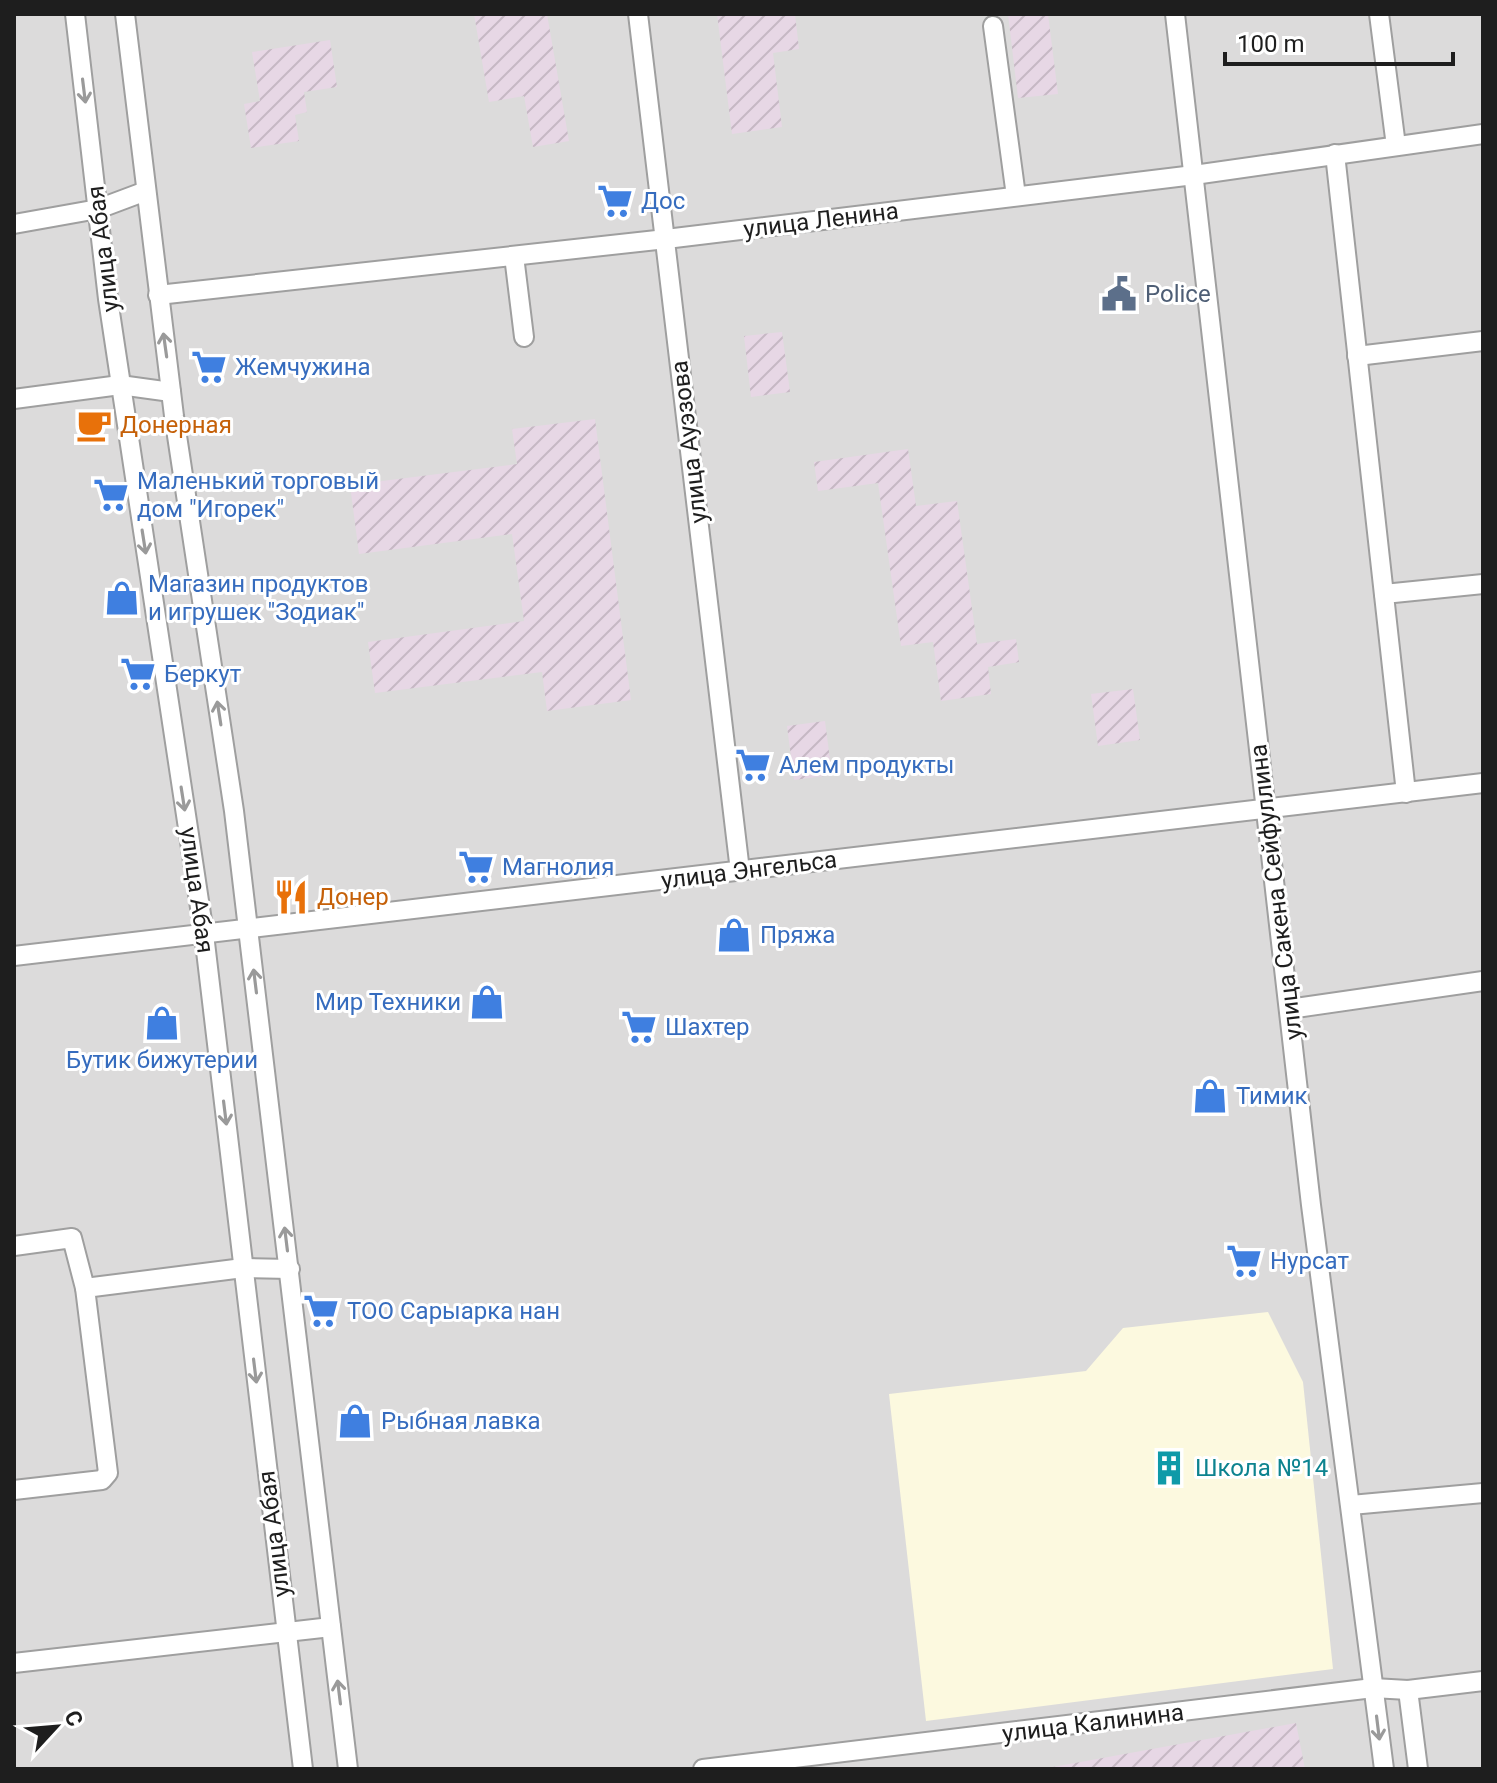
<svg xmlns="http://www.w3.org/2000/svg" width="1497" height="1783" font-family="Roboto,sans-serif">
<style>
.residential{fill:#dcdbdb}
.industrial{fill:url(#industrial-furrows)}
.education{fill:#fcf9df}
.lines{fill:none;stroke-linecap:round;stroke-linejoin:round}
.minor-casing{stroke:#9f9f9f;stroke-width:22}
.minor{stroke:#fff;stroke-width:18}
.oneway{stroke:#9a9a9a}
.labels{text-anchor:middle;stroke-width:6;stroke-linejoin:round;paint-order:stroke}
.shop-label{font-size:24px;fill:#366cbe;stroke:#fff;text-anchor:start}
.street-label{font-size:24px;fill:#1e1e1e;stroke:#fff}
.service-label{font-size:24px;fill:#4e5e75;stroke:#fff;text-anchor:start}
.food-label{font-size:24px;fill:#c56008;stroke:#fff;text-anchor:start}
.culture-label{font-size:24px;fill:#0d838f;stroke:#fff;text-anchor:start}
</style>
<defs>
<pattern id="industrial-furrows" width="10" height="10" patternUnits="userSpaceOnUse" patternTransform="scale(2)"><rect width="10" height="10" fill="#e7d7e5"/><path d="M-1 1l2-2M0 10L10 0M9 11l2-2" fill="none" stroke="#c6b8c4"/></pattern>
</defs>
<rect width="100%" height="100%" fill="#eeeae4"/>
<rect class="residential" x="14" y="14" width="1469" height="1755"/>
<g class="industrial">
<polygon points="474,14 547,14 569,141 533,147 524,96 489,102"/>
<polygon points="717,14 795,14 799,49 773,53 782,127 732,134"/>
<polygon points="1008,14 1048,14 1058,94 1018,98"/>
<polygon points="330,40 337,87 304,92 307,112 295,115 299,141 251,148 244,104 260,101 252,52"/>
<polygon points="782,332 790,392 751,397 744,336"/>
<polygon points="595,419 631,700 547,711 542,672 375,693 368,642 524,621 512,534 359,554 350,485 517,464 512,429"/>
<polygon points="908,449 916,506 957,501 977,644 1016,639 1019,662 988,667 991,694 941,701 933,642 901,646 878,483 818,491 814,462"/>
<polygon points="1133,689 1140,740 1098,746 1091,694"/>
<polygon points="825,721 832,775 794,780 787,726"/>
<polygon points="1296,1723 1305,1769 1042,1769"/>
</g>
<polygon class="education" points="1268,1312 1303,1382 1333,1669 926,1721 889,1394 1086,1371 1123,1328"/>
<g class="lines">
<g class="minor-casing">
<g id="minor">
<polyline points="75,14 108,299 204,934 303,1769"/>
<polyline points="125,14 174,416 234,811 348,1769"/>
<polyline points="638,14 740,871"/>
<polyline points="1175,14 1311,1205 1384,1769"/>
<polyline points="1379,14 1396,146"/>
<polyline points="993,26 1016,196"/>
<polyline points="1335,154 1406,793"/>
<polyline points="14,224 98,209 146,191"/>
<polyline points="514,256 524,337"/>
<polyline points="158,295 666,239 1194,175 1483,134"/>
<polyline points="1357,356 1483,341"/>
<polyline points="14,399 120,385 171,392"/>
<polyline points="1384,594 1483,584"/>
<polyline points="14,956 1483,783"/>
<polyline points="1289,1009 1483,981"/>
<polyline points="14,1246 72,1238 85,1288"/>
<polyline points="14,1490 102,1480 108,1473 85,1288 243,1268 290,1269"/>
<polyline points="1351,1505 1483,1493"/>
<polyline points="14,1663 331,1627"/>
<polyline points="1408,1690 1418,1769"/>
<polyline points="703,1769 1373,1688 1408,1690 1483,1681"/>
</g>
</g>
<use href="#minor" class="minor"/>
</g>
<defs><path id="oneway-shaft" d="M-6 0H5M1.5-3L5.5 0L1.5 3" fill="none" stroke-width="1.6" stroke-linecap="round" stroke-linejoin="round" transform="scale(2)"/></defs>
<g class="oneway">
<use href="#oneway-shaft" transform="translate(84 91) rotate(83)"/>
<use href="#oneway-shaft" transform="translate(165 345) rotate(-98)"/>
<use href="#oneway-shaft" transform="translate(144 542) rotate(81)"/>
<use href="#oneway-shaft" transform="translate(219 713) rotate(-99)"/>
<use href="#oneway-shaft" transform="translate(183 799) rotate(81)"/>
<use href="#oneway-shaft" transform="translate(255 981) rotate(-97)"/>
<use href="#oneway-shaft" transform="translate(225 1113) rotate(83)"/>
<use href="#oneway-shaft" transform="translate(286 1239) rotate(-97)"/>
<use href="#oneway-shaft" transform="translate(255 1371) rotate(83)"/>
<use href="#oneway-shaft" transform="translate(339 1692) rotate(-97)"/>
<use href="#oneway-shaft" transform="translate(1378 1728) rotate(83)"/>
</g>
<defs>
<g id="supermarket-bare" transform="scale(2.76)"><path d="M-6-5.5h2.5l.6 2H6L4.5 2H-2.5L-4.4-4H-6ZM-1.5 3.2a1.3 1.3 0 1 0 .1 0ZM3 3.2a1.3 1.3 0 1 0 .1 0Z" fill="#3f7fe0" stroke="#fff" stroke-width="2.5" paint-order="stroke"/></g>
<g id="civic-bare" transform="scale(2.76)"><path d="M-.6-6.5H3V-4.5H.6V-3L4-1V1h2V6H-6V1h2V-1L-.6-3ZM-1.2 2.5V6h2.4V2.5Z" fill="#5c6f8a" stroke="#fff" stroke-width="2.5" paint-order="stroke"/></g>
<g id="cafe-bare" transform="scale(2.76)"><path d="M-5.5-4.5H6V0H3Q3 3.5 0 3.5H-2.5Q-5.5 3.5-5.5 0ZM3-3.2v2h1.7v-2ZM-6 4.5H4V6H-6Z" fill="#e8710a" stroke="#fff" stroke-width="2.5" paint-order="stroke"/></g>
<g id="shop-bare" transform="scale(2.76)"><path d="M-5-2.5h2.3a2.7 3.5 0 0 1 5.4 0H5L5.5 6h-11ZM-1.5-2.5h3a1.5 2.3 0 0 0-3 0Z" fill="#3f7fe0" stroke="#fff" stroke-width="2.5" paint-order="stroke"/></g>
<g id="restaurant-bare" transform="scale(2.76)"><path d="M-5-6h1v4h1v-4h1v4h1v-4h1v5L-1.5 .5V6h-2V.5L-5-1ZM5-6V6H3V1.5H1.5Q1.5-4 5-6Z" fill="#e8710a" stroke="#fff" stroke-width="2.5" paint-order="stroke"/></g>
<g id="building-bare" transform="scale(2.76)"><path d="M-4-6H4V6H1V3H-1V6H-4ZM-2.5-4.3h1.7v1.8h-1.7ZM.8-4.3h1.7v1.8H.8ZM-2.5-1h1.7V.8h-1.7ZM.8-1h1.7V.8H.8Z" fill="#0f9aa8" stroke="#fff" stroke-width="2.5" paint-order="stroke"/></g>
</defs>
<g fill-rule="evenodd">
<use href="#supermarket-bare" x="615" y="201"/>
<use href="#civic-bare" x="1119" y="294"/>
<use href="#supermarket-bare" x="209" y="367"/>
<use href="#cafe-bare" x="94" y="425"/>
<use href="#supermarket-bare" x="111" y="495"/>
<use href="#shop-bare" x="122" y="598"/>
<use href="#supermarket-bare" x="138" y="674"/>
<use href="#supermarket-bare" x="753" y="765"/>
<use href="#supermarket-bare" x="476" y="867"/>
<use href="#restaurant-bare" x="291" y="897"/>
<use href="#shop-bare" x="734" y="935"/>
<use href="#shop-bare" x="487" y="1002"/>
<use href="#shop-bare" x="162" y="1023"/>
<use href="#supermarket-bare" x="639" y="1027"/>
<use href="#shop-bare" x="1210" y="1096"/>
<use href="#supermarket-bare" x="1244" y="1261"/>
<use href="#supermarket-bare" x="321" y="1311"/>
<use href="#shop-bare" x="355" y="1421"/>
<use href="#building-bare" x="1169" y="1468"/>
</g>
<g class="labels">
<g class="shop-label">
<text x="641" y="209">Дос</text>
<text x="235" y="375">Жемчужина</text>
<text x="137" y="489">Маленький торговый<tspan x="137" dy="28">дом "Игорек"</tspan></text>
<text x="148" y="592">Магазин продуктов<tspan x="148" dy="28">и игрушек "Зодиак"</tspan></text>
<text x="164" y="682">Беркут</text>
<text x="779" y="773">Алем продукты</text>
<text x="502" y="875">Магнолия</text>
<text x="760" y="943">Пряжа</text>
<text x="461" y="1010" text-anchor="end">Мир Техники</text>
<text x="665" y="1035">Шахтер</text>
<text x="162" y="1068" text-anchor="middle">Бутик бижутерии</text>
<text x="1236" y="1104">Тимик</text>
<text x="1270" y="1269">Нурсат</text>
<text x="347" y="1319">ТОО Сарыарка нан</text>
<text x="381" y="1429">Рыбная лавка</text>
</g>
<g class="street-label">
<text transform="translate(821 220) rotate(-7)" y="8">улица Ленина</text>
<text transform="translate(103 249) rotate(-97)" y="8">улица Абая</text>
<text transform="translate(689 442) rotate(-97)" y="8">улица Ауэзова</text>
<text transform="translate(749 870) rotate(-7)" y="8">улица Энгельса</text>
<text transform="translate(197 890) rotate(82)" y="8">улица Абая</text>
<text transform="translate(1276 892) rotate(-97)" y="8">улица Сакена Сейфуллина</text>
<text transform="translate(274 1534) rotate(-97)" y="8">улица Абая</text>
<text transform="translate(1093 1723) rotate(-7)" y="8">улица Калинина</text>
</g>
<g class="service-label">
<text x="1145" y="302">Police</text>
</g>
<g class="food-label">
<text x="120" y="433">Донерная</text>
<text x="317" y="905">Донер</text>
</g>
<g class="culture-label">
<text x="1195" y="1476">Школа №14</text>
</g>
</g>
<rect width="1497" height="1783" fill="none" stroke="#1e1e1e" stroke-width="32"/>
<g transform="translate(56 1727) rotate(64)" stroke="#ffffff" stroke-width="6" paint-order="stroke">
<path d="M0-6L14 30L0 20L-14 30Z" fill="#1e1e1e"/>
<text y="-12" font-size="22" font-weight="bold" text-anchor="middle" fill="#1e1e1e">С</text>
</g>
<path d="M1225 52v12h228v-12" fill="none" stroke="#1e1e1e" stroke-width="4"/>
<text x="1237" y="52" font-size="24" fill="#1e1e1e" stroke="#ffffff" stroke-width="6" paint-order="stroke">100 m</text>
</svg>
